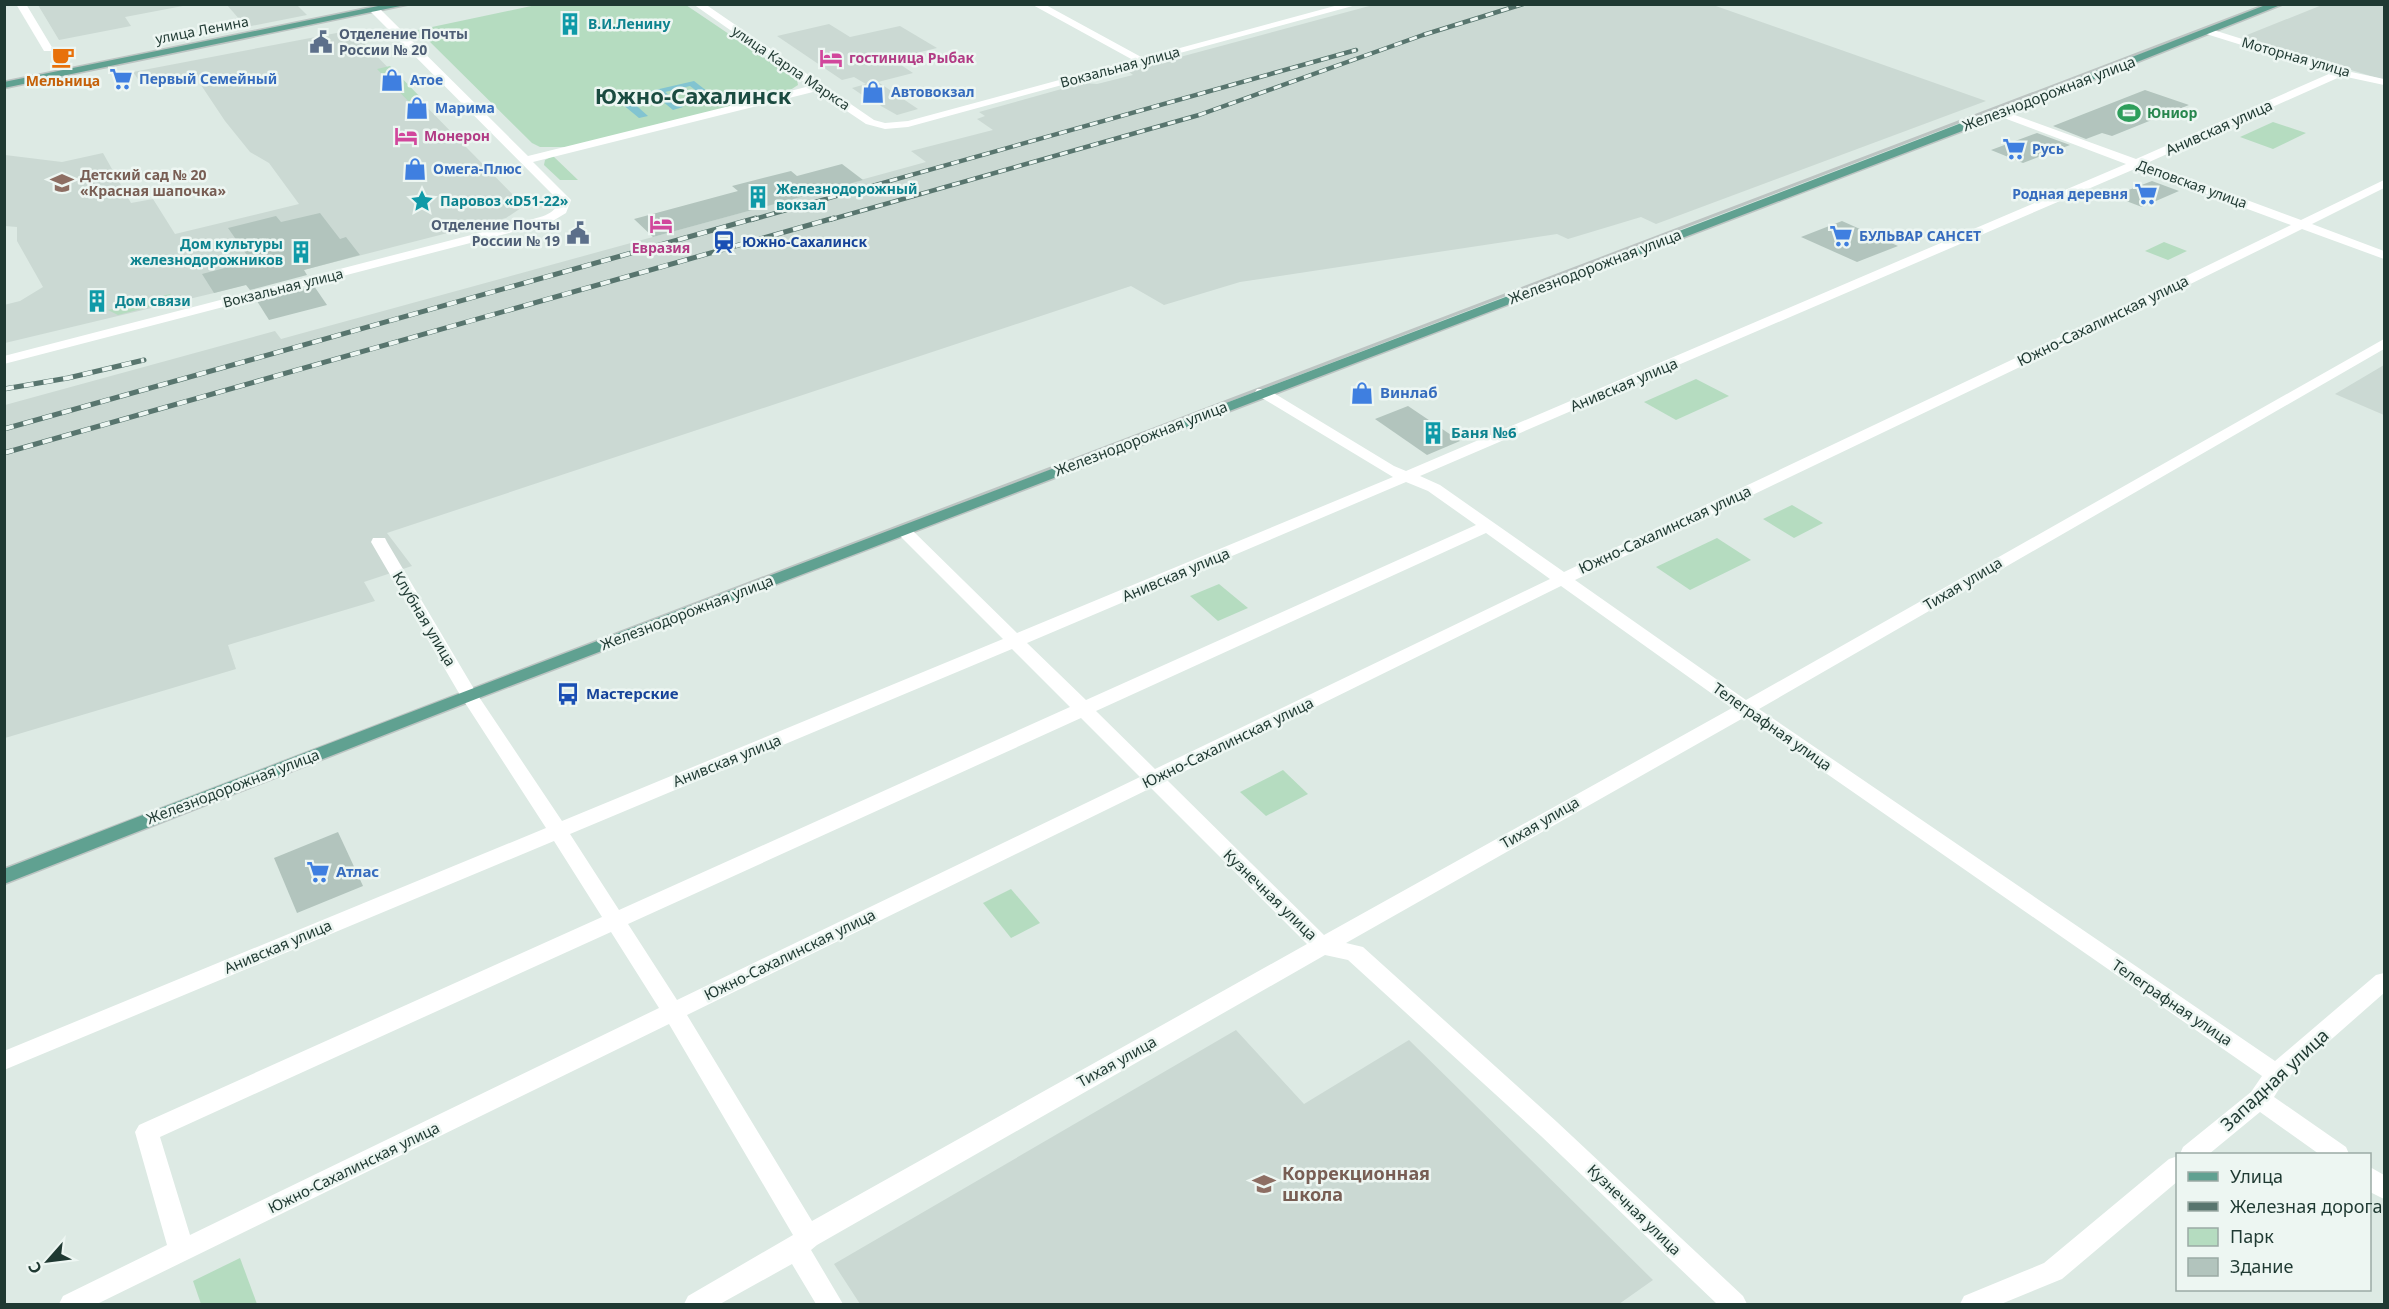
<svg xmlns="http://www.w3.org/2000/svg" width="2389" height="1309" font-family="'Noto Sans',sans-serif">
<style>
.built{fill:#cbd9d3}
.green{fill:#b5dcc0}
.water{fill:#82c4d1}
.building{fill:#b2c4bd}
.lines{fill:none;stroke-linecap:round;stroke-linejoin:round}
.major-casing{stroke:#bcc4c2;stroke-width:3}
.minor{fill:#fff;fill-rule:evenodd}
.major{fill:#60a191;fill-rule:evenodd}
.rail-far1-casing{stroke:#58756e;stroke-width:4.5}
.rail-casing{stroke:#58756e;stroke-width:5}
.rail-far1{stroke:#edf6f2;stroke-width:3;stroke-dasharray:8;stroke-linecap:butt}
.rail{stroke:#edf6f2;stroke-width:4;stroke-dasharray:10;stroke-linecap:butt}
.labels{text-anchor:middle;stroke-width:5;stroke-linejoin:round;paint-order:stroke}
.far-culture-label{font-size:14px;font-weight:bold;fill:#0d838f;stroke:#edf6f2;text-anchor:start}
.far-street-label{font-size:14px;fill:#1f3932;stroke:#edf6f2}
.far-service-label{font-size:14px;font-weight:bold;fill:#4e5e75;stroke:#edf6f2;text-anchor:start}
.far-hotel-label{font-size:14px;font-weight:bold;fill:#b23c85;stroke:#edf6f2;text-anchor:start}
.far-shop-label{font-size:14px;font-weight:bold;fill:#366cbe;stroke:#edf6f2;text-anchor:start}
.far-food-label{font-size:14px;font-weight:bold;fill:#c56008;stroke:#edf6f2}
.far-leisure-label{font-size:14px;font-weight:bold;fill:#27864d;stroke:#edf6f2;text-anchor:start}
.far-education-label{font-size:14px;font-weight:bold;fill:#785e54;stroke:#edf6f2;text-anchor:start}
.far-transit-label{font-size:14px;font-weight:bold;fill:#164399;stroke:#edf6f2;text-anchor:start}
.street-label{font-size:15px;fill:#1f3932;stroke:#edf6f2}
.shop-label{font-size:15px;font-weight:bold;fill:#366cbe;stroke:#edf6f2;text-anchor:start}
.culture-label{font-size:15px;font-weight:bold;fill:#0d838f;stroke:#edf6f2;text-anchor:start}
.transit-label{font-size:15px;font-weight:bold;fill:#164399;stroke:#edf6f2;text-anchor:start}
.near-street-label{font-size:18px;fill:#1f3932;stroke:#edf6f2}
.near-education-label{font-size:18px;font-weight:bold;fill:#785e54;stroke:#edf6f2;text-anchor:start}
.far-town-label{font-size:22px;font-weight:bold;fill:#1a4b40;stroke:#edf6f2}
</style>
<rect width="100%" height="100%" fill="#ddeae4"/>
<g class="built">
<polygon points="38,5 188,5 125,17 131,26 59,40"/>
<polygon points="227,5 297,5 307,15 246,27"/>
<polygon points="1373,5 1713,5 1986,101 1656,224 1641,217 1568,239 1557,234 1240,282 1164,305 1131,286 387,533 412,566 364,582 375,601 228,645 236,669 5,738 5,405 275,331 281,339 926,162 911,151 993,130 977,119 985,116 979,112 1083,83 1097,84 1133,75 1128,71"/>
<polygon points="2322,5 2384,5 2384,80 2242,37"/>
<polygon points="829,24 850,37 900,26 937,48 892,59 913,73 878,82 918,109 897,115 881,106 877,101 871,101 852,88 866,84 854,77 842,80 777,36"/>
<polygon points="347,31 354,33 524,206 506,218 214,293 5,343 4,305 20,301 43,287 17,241 17,227 5,226 5,155 62,162 103,153 131,203 153,199 175,234 299,204 269,163 250,152 225,121 195,76 152,84 140,82 133,72"/>
<polygon points="2384,365 2384,415 2335,394"/>
<polygon points="1236,1030 1304,1104 1409,1040 1653,1280 1619,1304 860,1304 834,1264"/>
</g>
<g class="green">
<polygon points="536,5 686,5 797,80 798,85 784,94 570,147 540,147 532,143 426,38 417,38 413,31"/>
<polygon points="390,66 425,102 428,105 415,108 377,69"/>
<polygon points="2273,122 2306,133 2273,149 2240,137"/>
<polygon points="553,156 578,180 560,180 544,165 545,160"/>
<polygon points="2164,242 2187,251 2168,260 2145,251"/>
<polygon points="170,294 172,298 168,302 118,315 108,310"/>
<polygon points="1696,379 1729,396 1676,420 1644,402"/>
<polygon points="1792,505 1823,523 1794,538 1763,519"/>
<polygon points="1717,538 1751,560 1690,590 1656,567"/>
<polygon points="1219,584 1248,608 1218,621 1190,596"/>
<polygon points="1283,770 1308,794 1266,816 1240,792"/>
<polygon points="1011,889 1040,923 1011,938 983,903"/>
<polygon points="240,1258 257,1304 201,1304 193,1281"/>
</g>
<polygon class="water" points="694,81 717,99 710,101 690,86 665,92 683,107 673,110 655,95 630,100 648,116 639,118 616,99"/>
<g class="building">
<polygon points="2145,90 2189,105 2112,136 2102,133 2086,139 2053,126"/>
<polygon points="2037,133 2070,145 2023,163 1991,150"/>
<polygon points="842,164 863,180 653,237 634,219 738,191 732,186 791,171 797,176"/>
<polygon points="2152,181 2179,191 2142,207 2113,196"/>
<polygon points="320,213 340,239 346,237 360,255 304,270 307,275 250,290 246,285 214,293 202,274 251,261 228,228 276,216 281,222"/>
<polygon points="1842,221 1898,246 1857,262 1801,237"/>
<polygon points="314,286 327,305 269,320 257,301"/>
<polygon points="1408,406 1460,441 1427,455 1375,419"/>
<polygon points="338,832 363,886 297,913 274,858"/>
</g>
<g class="lines">
<g class="major-casing">
<g id="major">
<polygon points="388,4 410,4 4,88 4,82"/>
<path d="M 2268,4 L 2283,4 L 2004,115 L 476,699 L 4,884 L 4,869 C 757,576 1516,298 2268,4 Z"/>
</g>
</g>
<g class="minor">
<polygon points="16,4 26,4 53,49 52,51 44,51"/>
<path d="M 693,4 L 705,4 L 874,120 L 885,123 L 908,121 L 1133,60 L 1031,4 L 1044,4 L 1143,58 L 1342,4 L 1360,4 L 908,127 L 885,129 L 866,124 L 817,91 L 533,162 L 571,200 L 566,213 L 551,222 L 4,364 L 4,356 L 525,221 C 537,218 556,215 559,201 L 371,12 L 371,8 L 379,8 L 528,156 L 810,86 Z"/>
<path d="M 2207,28 L 2342,70 L 2384,79 L 2384,85 L 2342,76 L 2147,163 L 2301,220 L 2384,180 L 2384,188 L 2312,224 L 2384,251 L 2384,259 L 2302,229 L 2091,333 L 1575,580 L 1746,700 L 2384,339 L 2384,349 L 1759,709 L 2275,1061 L 2376,975 L 2384,973 L 2384,993 L 2284,1081 L 2274,1097 L 2346,1147 L 2349,1154 L 2319,1154 L 2260,1112 L 2209,1154 L 2180,1154 L 2183,1147 L 2251,1092 L 2262,1076 L 1745,717 L 1346,943 L 1363,947 L 1557,1122 L 1743,1296 L 1747,1304 L 1717,1304 L 1541,1136 L 1348,960 L 1325,955 L 817,1245 L 811,1250 L 843,1304 L 816,1304 L 792,1264 L 720,1304 L 684,1304 L 688,1296 L 793,1235 L 669,1024 L 97,1304 L 59,1304 L 63,1296 L 167,1245 L 135,1132 L 139,1125 L 602,917 L 554,841 L 4,1070 L 4,1051 L 546,828 L 460,695 L 371,542 L 373,538 L 385,538 L 387,542 L 477,694 L 562,821 L 1003,639 L 898,534 L 896,531 L 898,528 L 910,528 L 1017,633 L 1393,477 L 1257,395 L 1255,392 L 1257,389 L 1267,389 L 1394,466 L 1406,471 L 2126,164 L 1996,115 L 1996,111 L 2004,111 L 2136,159 L 2331,73 L 2203,33 L 2202,31 ZM 2137,168 L 2291,225 L 2081,327 L 1564,572 L 1440,485 L 1420,476 ZM 1406,482 L 1428,491 L 1476,525 L 1086,700 L 1027,643 ZM 1486,533 L 1550,579 L 1155,769 L 1096,711 ZM 1561,586 L 1732,708 L 1324,935 L 1167,780 ZM 1012,649 L 1070,707 L 619,910 L 570,834 ZM 1081,718 L 1140,777 L 677,1000 L 628,924 ZM 1151,788 L 1307,944 L 812,1221 L 687,1015 ZM 611,932 L 659,1008 L 190,1235 L 160,1137 Z"/>
<polygon points="2178,1156 2178,1181 2062,1279 2001,1304 1960,1304 1964,1296 2044,1263 2169,1159"/>
<polygon points="2370,1167 2384,1175 2384,1199 2370,1192"/>
</g>
<use href="#major" class="major"/>
<g class="rail-far1-casing">
<g id="rail-far1">
<polyline points="751,220 1356,50"/>
<polyline points="829,220 1199,115 1423,35 1523,4"/>
</g>
</g>
<g class="rail-casing">
<g id="rail">
<polyline points="4,389 68,378 144,360"/>
<polyline points="4,429 756,218"/>
<polyline points="4,453 834,218"/>
</g>
</g>
<use href="#rail-far1" class="rail-far1"/>
<use href="#rail" class="rail"/>
</g>
<defs>
<g id="building-bare" transform="scale(1.8)"><path d="M-4-6H4V6H1V3H-1V6H-4ZM-2.5-4.3h1.7v1.8h-1.7ZM.8-4.3h1.7v1.8H.8ZM-2.5-1h1.7V.8h-1.7ZM.8-1h1.7V.8H.8Z" fill="#0f9aa8" stroke="#edf6f2" stroke-width="2.5" paint-order="stroke"/></g>
<g id="civic-bare" transform="scale(1.8)"><path d="M-.6-6.5H3V-4.5H.6V-3L4-1V1h2V6H-6V1h2V-1L-.6-3ZM-1.2 2.5V6h2.4V2.5Z" fill="#5c6f8a" stroke="#edf6f2" stroke-width="2.5" paint-order="stroke"/></g>
<g id="cafe-bare" transform="scale(1.8)"><path d="M-5.5-4.5H6V0H3Q3 3.5 0 3.5H-2.5Q-5.5 3.5-5.5 0ZM3-3.2v2h1.7v-2ZM-6 4.5H4V6H-6Z" fill="#e8710a" stroke="#edf6f2" stroke-width="2.5" paint-order="stroke"/></g>
<g id="hotel-bare" transform="scale(1.8)"><path d="M-6-4.5h1.5V1H6V5H4.5V3h-9V5H-6ZM-4 0a1.8 1.8 0 1 1 3.6 0ZM.5 0V-2.5h3Q6-2.5 6 0Z" fill="#d1479c" stroke="#edf6f2" stroke-width="2.5" paint-order="stroke"/></g>
<g id="supermarket-bare" transform="scale(1.8)"><path d="M-6-5.5h2.5l.6 2H6L4.5 2H-2.5L-4.4-4H-6ZM-1.5 3.2a1.3 1.3 0 1 0 .1 0ZM3 3.2a1.3 1.3 0 1 0 .1 0Z" fill="#3f7fe0" stroke="#edf6f2" stroke-width="2.5" paint-order="stroke"/></g>
<g id="shop-bare" transform="scale(1.8)"><path d="M-5-2.5h2.3a2.7 3.5 0 0 1 5.4 0H5L5.5 6h-11ZM-1.5-2.5h3a1.5 2.3 0 0 0-3 0Z" fill="#3f7fe0" stroke="#edf6f2" stroke-width="2.5" paint-order="stroke"/></g>
<g id="stadium-bare" transform="scale(1.8)"><path d="M0-5a6.5 5 0 1 0 0 10a6.5 5 0 1 0 0-10ZM-3.5-1.8h7v3.6h-7Z" fill="#2e9e5b" stroke="#edf6f2" stroke-width="2.5" paint-order="stroke"/></g>
<g id="school-bare" transform="scale(1.8)"><path d="M0-5L7-2L0 1L-7-2ZM-4 1L0 2.5L4 1V4Q0 6-4 4Z" fill="#8d6e63" stroke="#edf6f2" stroke-width="2.5" paint-order="stroke"/></g>
<g id="sight-bare" transform="scale(1.8)"><path d="M0-6L1.8-2.2L6-1.7L2.9 1.2L3.7 5.4L0 3.3L-3.7 5.4L-2.9 1.2L-6-1.7L-1.8-2.2Z" fill="#0f9aa8" stroke="#edf6f2" stroke-width="2.5" paint-order="stroke"/></g>
<g id="station-bare" transform="scale(1.8)"><path d="M-3-6H3Q5-6 5-4V2Q5 4 3 4L4.5 6H3L1.5 4h-3L-3 6H-4.5L-3 4Q-5 4-5 2V-4Q-5-6-3-6ZM-3.5-4v3h7v-3ZM-3.5 1v1.5H-2V1ZM2 1v1.5H3.5V1Z" fill="#1a4fb4" stroke="#edf6f2" stroke-width="2.5" paint-order="stroke"/></g>
<g id="bus-bare" transform="scale(1.8)"><path d="M-5-6H5V4H4V6H2V4H-2V6H-4V4H-5ZM-3.5-4V0h7V-4ZM-3.5 1.2v1.5H-2V1.2ZM2 1.2v1.5H3.5V1.2Z" fill="#1a4fb4" stroke="#edf6f2" stroke-width="2.5" paint-order="stroke"/></g>
</defs>
<g fill-rule="evenodd">
<use href="#building-bare" x="570" y="24"/>
<use href="#civic-bare" x="321" y="42"/>
<use href="#cafe-bare" x="63" y="57"/>
<use href="#hotel-bare" x="831" y="58"/>
<use href="#supermarket-bare" x="121" y="79"/>
<use href="#shop-bare" x="392" y="80"/>
<use href="#shop-bare" x="873" y="92"/>
<use href="#shop-bare" x="417" y="108"/>
<use href="#stadium-bare" x="2129" y="113"/>
<use href="#hotel-bare" x="406" y="136"/>
<use href="#supermarket-bare" x="2014" y="149"/>
<use href="#shop-bare" x="415" y="169"/>
<use href="#school-bare" x="62" y="183"/>
<use href="#supermarket-bare" x="2146" y="194"/>
<use href="#building-bare" x="758" y="197"/>
<use href="#sight-bare" x="422" y="201"/>
<use href="#hotel-bare" x="661" y="224"/>
<use href="#civic-bare" x="578" y="233"/>
<use href="#supermarket-bare" x="1841" y="236"/>
<use href="#station-bare" x="724" y="242"/>
<use href="#building-bare" x="301" y="252"/>
<use href="#building-bare" x="97" y="301"/>
<use href="#shop-bare" x="1362" y="393"/>
<use href="#building-bare" x="1433" y="433"/>
<use href="#bus-bare" x="568" y="694"/>
<use href="#supermarket-bare" x="318" y="872"/>
<use href="#school-bare" x="1264" y="1184"/>
</g>
<g class="labels">
<g class="far-culture-label">
<text x="588" y="29">В.И.Ленину</text>
<text x="776" y="194">Железнодорожный<tspan x="776" dy="16">вокзал</tspan></text>
<text x="440" y="206">Паровоз «D51-22»</text>
<text x="283" y="249" text-anchor="end">Дом культуры<tspan x="283" dy="16">железнодорожников</tspan></text>
<text x="115" y="306">Дом связи</text>
</g>
<g class="far-street-label">
<text transform="translate(202 30) rotate(-11)" y="5">улица Ленина</text>
<text transform="translate(2296 57) rotate(16)" y="5">Моторная улица</text>
<text transform="translate(1120 67) rotate(-15)" y="5">Вокзальная улица</text>
<text transform="translate(791 68) rotate(34)" y="5">улица Карла Маркса</text>
<text transform="translate(2192 184) rotate(20)" y="5">Деповская улица</text>
<text transform="translate(283 288) rotate(-14)" y="5">Вокзальная улица</text>
</g>
<g class="far-service-label">
<text x="339" y="39">Отделение Почты<tspan x="339" dy="16">России № 20</tspan></text>
<text x="560" y="230" text-anchor="end">Отделение Почты<tspan x="560" dy="16">России № 19</tspan></text>
</g>
<g class="far-hotel-label">
<text x="849" y="63">гостиница Рыбак</text>
<text x="424" y="141">Монерон</text>
<text x="661" y="253" text-anchor="middle">Евразия</text>
</g>
<g class="far-shop-label">
<text x="139" y="84">Первый Семейный</text>
<text x="410" y="85">Атое</text>
<text x="891" y="97">Автовокзал</text>
<text x="435" y="113">Марима</text>
<text x="2032" y="154">Русь</text>
<text x="433" y="174">Омега-Плюс</text>
<text x="2128" y="199" text-anchor="end">Родная деревня</text>
<text x="1859" y="241">БУЛЬВАР САНСЕТ</text>
</g>
<g class="far-food-label">
<text x="63" y="86">Мельница</text>
</g>
<g class="far-leisure-label">
<text x="2147" y="118">Юниор</text>
</g>
<g class="far-education-label">
<text x="80" y="180">Детский сад № 20<tspan x="80" dy="16">«Красная шапочка»</tspan></text>
</g>
<g class="far-transit-label">
<text x="742" y="247">Южно-Сахалинск</text>
</g>
<g class="street-label">
<text transform="translate(2049 94) rotate(-21)" y="5">Железнодорожная улица</text>
<text transform="translate(2219 128) rotate(-24)" y="5">Анивская улица</text>
<text transform="translate(1595 267) rotate(-21)" y="5">Железнодорожная улица</text>
<text transform="translate(2103 321) rotate(-26)" y="5">Южно-Сахалинская улица</text>
<text transform="translate(1624 385) rotate(-23)" y="5">Анивская улица</text>
<text transform="translate(1141 439) rotate(-21)" y="5">Железнодорожная улица</text>
<text transform="translate(1665 530) rotate(-25)" y="5">Южно-Сахалинская улица</text>
<text transform="translate(1176 575) rotate(-23)" y="5">Анивская улица</text>
<text transform="translate(1963 584) rotate(-31)" y="5">Тихая улица</text>
<text transform="translate(687 613) rotate(-21)" y="5">Железнодорожная улица</text>
<text transform="translate(424 619) rotate(59)" y="5">Клубная улица</text>
<text transform="translate(1772 727) rotate(35)" y="5">Телеграфная улица</text>
<text transform="translate(1228 743) rotate(-26)" y="5">Южно-Сахалинская улица</text>
<text transform="translate(727 761) rotate(-22)" y="5">Анивская улица</text>
<text transform="translate(233 787) rotate(-21)" y="5">Железнодорожная улица</text>
<text transform="translate(1540 823) rotate(-30)" y="5">Тихая улица</text>
<text transform="translate(1270 895) rotate(44)" y="5">Кузнечная улица</text>
<text transform="translate(278 947) rotate(-23)" y="5">Анивская улица</text>
<text transform="translate(790 955) rotate(-26)" y="5">Южно-Сахалинская улица</text>
<text transform="translate(2172 1003) rotate(34)" y="5">Телеграфная улица</text>
<text transform="translate(1117 1062) rotate(-29)" y="5">Тихая улица</text>
<text transform="translate(354 1168) rotate(-26)" y="5">Южно-Сахалинская улица</text>
<text transform="translate(1634 1210) rotate(44)" y="5">Кузнечная улица</text>
</g>
<g class="shop-label">
<text x="1380" y="398">Винлаб</text>
<text x="336" y="877">Атлас</text>
</g>
<g class="culture-label">
<text x="1451" y="438">Баня №6</text>
</g>
<g class="transit-label">
<text x="586" y="699">Мастерские</text>
</g>
<g class="near-street-label">
<text transform="translate(2275 1080) rotate(-43)" y="6">Западная улица</text>
</g>
<g class="near-education-label">
<text x="1282" y="1180">Коррекционная<tspan x="1282" dy="21">школа</tspan></text>
</g>
<g class="far-town-label">
<text x="693" y="104">Южно-Сахалинск</text>
</g>
</g>
<rect width="2389" height="1309" fill="none" stroke="#1f3932" stroke-width="12"/>
<rect x="2176" y="1153" width="195" height="138" fill="#edf6f2" stroke="#9baaa5" stroke-width="1.5"/>
<rect x="2188" y="1172" width="30" height="9" fill="#60a191" stroke="#9baaa5" stroke-width="1.5"/>
<text x="2230" y="1183" font-size="18" fill="#1f3932">Улица</text>
<rect x="2188" y="1202" width="30" height="9" fill="#58756e" stroke="#9baaa5" stroke-width="1.5"/>
<text x="2230" y="1213" font-size="18" fill="#1f3932">Железная дорога</text>
<rect x="2188" y="1228" width="30" height="18" fill="#b5dcc0" stroke="#9baaa5" stroke-width="1.5"/>
<text x="2230" y="1243" font-size="18" fill="#1f3932">Парк</text>
<rect x="2188" y="1258" width="30" height="18" fill="#b2c4bd" stroke="#9baaa5" stroke-width="1.5"/>
<text x="2230" y="1273" font-size="18" fill="#1f3932">Здание</text>
<g transform="translate(48 1261) rotate(242)" stroke="#edf6f2" stroke-width="4.5" paint-order="stroke">
<path d="M0-4.5L10 22L0 15L-10 22Z" fill="#1f3932"/>
<text y="-9" font-size="16" font-weight="bold" text-anchor="middle" fill="#1f3932">С</text>
</g>
</svg>
